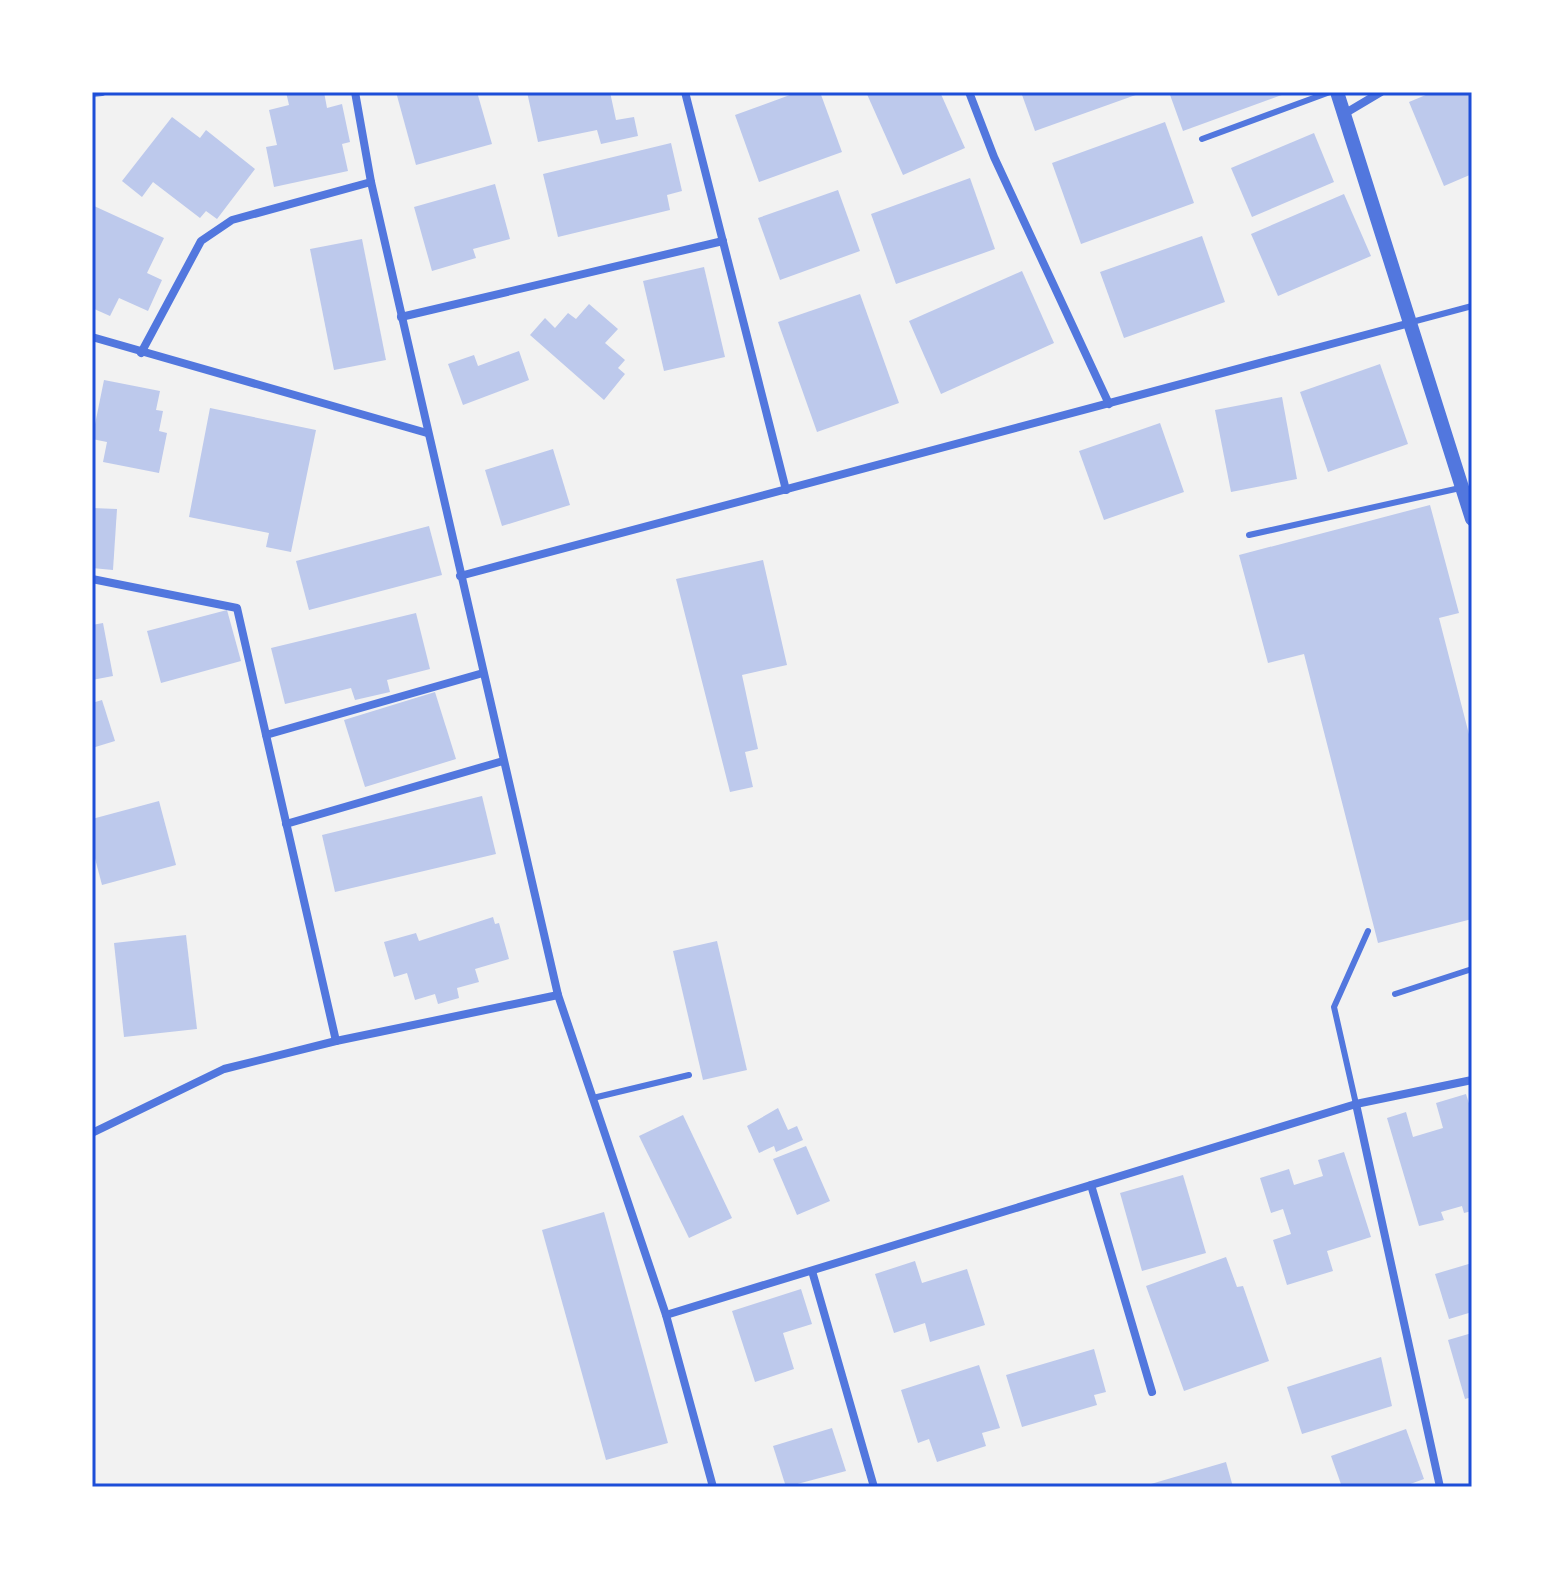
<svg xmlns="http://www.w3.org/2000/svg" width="1564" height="1579" font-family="'Libre Baskerville',serif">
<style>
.building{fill:#bdc9ec}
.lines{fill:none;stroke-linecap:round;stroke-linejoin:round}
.service{stroke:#5277de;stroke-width:6}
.minor{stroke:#5277de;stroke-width:8}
.tertiary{stroke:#5277de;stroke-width:14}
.neatline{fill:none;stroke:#1d4ed8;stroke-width:3}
</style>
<rect width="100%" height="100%" fill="#f2f2f2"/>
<g class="building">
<polygon points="286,92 324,92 327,108 342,104 350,142 342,144 348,171 274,187 266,147 277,145 269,110 289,105"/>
<polygon points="396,92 477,92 492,144 416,165"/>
<polygon points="527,92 610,92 616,120 634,117 638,136 601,144 597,130 538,142"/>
<polygon points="798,92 820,92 842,152 759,182 735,115"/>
<polygon points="866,92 940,92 965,148 903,175"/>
<polygon points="1021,92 1144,92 1035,131"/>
<polygon points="1169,92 1290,92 1183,131"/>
<polygon points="1433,92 1472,92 1472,174 1444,186 1409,102"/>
<polygon points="172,117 200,138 206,130 255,169 217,219 206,211 200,218 153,182 142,197 122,181"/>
<polygon points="1165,122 1194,203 1081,244 1052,163"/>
<polygon points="1314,133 1334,182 1252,217 1231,168"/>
<polygon points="671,143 682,191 667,195 670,210 558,237 543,174"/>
<polygon points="970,178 995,249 896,284 871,214"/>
<polygon points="495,184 510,239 473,249 476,258 432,271 414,207"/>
<polygon points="838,190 860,251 780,280 758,218"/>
<polygon points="1344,194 1371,256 1278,296 1251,234"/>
<polygon points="94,206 164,238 147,273 162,280 148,311 119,298 110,316 92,308"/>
<polygon points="1202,236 1225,302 1124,338 1100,272"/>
<polygon points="362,239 386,360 334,370 310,249"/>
<polygon points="704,267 725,357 664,371 643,281"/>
<polygon points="1022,271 1054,343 941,394 909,321"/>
<polygon points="860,294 899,403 817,432 778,322"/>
<polygon points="589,304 618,329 605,343 625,360 618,368 625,374 604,400 530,335 545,318 555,328 568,313 576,319"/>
<polygon points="519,351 529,380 463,405 448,364 474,355 478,366"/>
<polygon points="1380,364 1408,444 1328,472 1300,392"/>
<polygon points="104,380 160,391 156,410 163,411 159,431 167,433 159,473 103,462 107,442 92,439"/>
<polygon points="1282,397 1297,479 1231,492 1215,410"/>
<polygon points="210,408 316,430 291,552 266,547 269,533 189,517"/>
<polygon points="1160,423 1184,492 1104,520 1079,451"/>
<polygon points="553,449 570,505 502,526 485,470"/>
<polygon points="1430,505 1459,613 1439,618 1472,746 1472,919 1378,943 1304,654 1268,663 1239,555"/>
<polygon points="92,508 117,509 113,570 92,568"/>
<polygon points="429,526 442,575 309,610 296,561"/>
<polygon points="763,560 787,665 742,675 758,749 745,752 753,787 730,792 676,579"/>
<polygon points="227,610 241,661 161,683 147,631"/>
<polygon points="416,613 430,669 387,680 390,692 355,700 351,688 285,704 271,648"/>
<polygon points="103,623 113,676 92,680 92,625"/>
<polygon points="435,692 456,759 365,787 344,720"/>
<polygon points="102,700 115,741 92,748 92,703"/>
<polygon points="482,796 496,854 335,892 322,835"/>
<polygon points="159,801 176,865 102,885 92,847 92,819"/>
<polygon points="493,917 495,924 499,923 509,959 475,969 479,982 457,988 459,998 438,1004 435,994 415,1000 407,973 394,977 384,942 416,933 419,941"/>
<polygon points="186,935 197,1029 124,1037 114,943"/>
<polygon points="717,941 747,1070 703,1080 673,951"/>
<polygon points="1466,1094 1472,1113 1472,1211 1464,1213 1462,1206 1441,1212 1444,1220 1419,1226 1387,1118 1406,1112 1413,1137 1443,1128 1436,1103"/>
<polygon points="778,1108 788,1130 797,1126 803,1140 776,1152 774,1146 759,1153 747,1126"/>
<polygon points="683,1115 732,1218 689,1238 639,1136"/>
<polygon points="806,1146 830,1201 797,1215 773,1159"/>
<polygon points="1344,1152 1371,1237 1327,1251 1333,1271 1287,1285 1273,1240 1291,1234 1283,1209 1271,1213 1260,1178 1289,1169 1294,1185 1323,1176 1318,1160"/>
<polygon points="1183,1175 1206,1253 1142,1271 1120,1193"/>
<polygon points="604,1212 668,1443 606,1460 542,1230"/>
<polygon points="1226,1257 1237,1287 1243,1286 1269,1361 1184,1391 1146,1286"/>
<polygon points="915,1261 922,1283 967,1269 985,1325 930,1342 925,1323 894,1333 875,1274"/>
<polygon points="1472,1263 1472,1312 1449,1319 1435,1274"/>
<polygon points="801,1289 812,1324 783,1333 794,1369 755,1382 732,1311"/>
<polygon points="1472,1333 1472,1397 1465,1399 1448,1340"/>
<polygon points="1094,1349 1106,1392 1094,1395 1097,1405 1022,1427 1006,1375"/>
<polygon points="1381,1357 1392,1406 1302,1434 1287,1387"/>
<polygon points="979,1365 1000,1428 982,1433 986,1446 937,1462 929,1439 918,1443 901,1390"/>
<polygon points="832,1428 846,1471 786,1487 773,1446"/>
<polygon points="1406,1429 1424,1479 1402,1487 1342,1487 1331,1456"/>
<polygon points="1226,1462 1233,1487 1144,1487 1144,1486"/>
</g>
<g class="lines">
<g class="service">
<polyline points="1202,139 1330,92"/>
<polyline points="1412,322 1472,306"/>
<polyline points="1249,535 1460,488"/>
<polyline points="1395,994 1472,969"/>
<polyline points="593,1098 689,1075"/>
<polyline points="1356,1104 1334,1007 1368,931"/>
</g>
<g class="minor">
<polyline points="355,92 371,182 558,995 666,1315 713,1487"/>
<polyline points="685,92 786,490"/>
<polyline points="969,92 994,157 1109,404"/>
<polyline points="92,93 102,92"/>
<polyline points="1344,114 1381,92"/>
<polyline points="401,317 723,241"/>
<polyline points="92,337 427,433"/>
<polyline points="141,353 201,241 232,220 371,182"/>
<polyline points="460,576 1410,323"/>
<polyline points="92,579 237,608 336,1041"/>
<polyline points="266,735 483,673"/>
<polyline points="286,824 503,761"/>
<polyline points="1356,1104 1440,1487"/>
<polyline points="92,1133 224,1069 336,1041 558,995"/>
<polyline points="1091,1185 1152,1392"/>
<polyline points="812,1271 874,1487"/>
<polyline points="666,1315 1356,1104 1472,1080"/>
</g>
<polyline class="tertiary" points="1337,92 1472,519"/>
</g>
<rect width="1564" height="1579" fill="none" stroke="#ffffff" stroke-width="188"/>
<rect x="94" y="94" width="1376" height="1391" class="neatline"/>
</svg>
